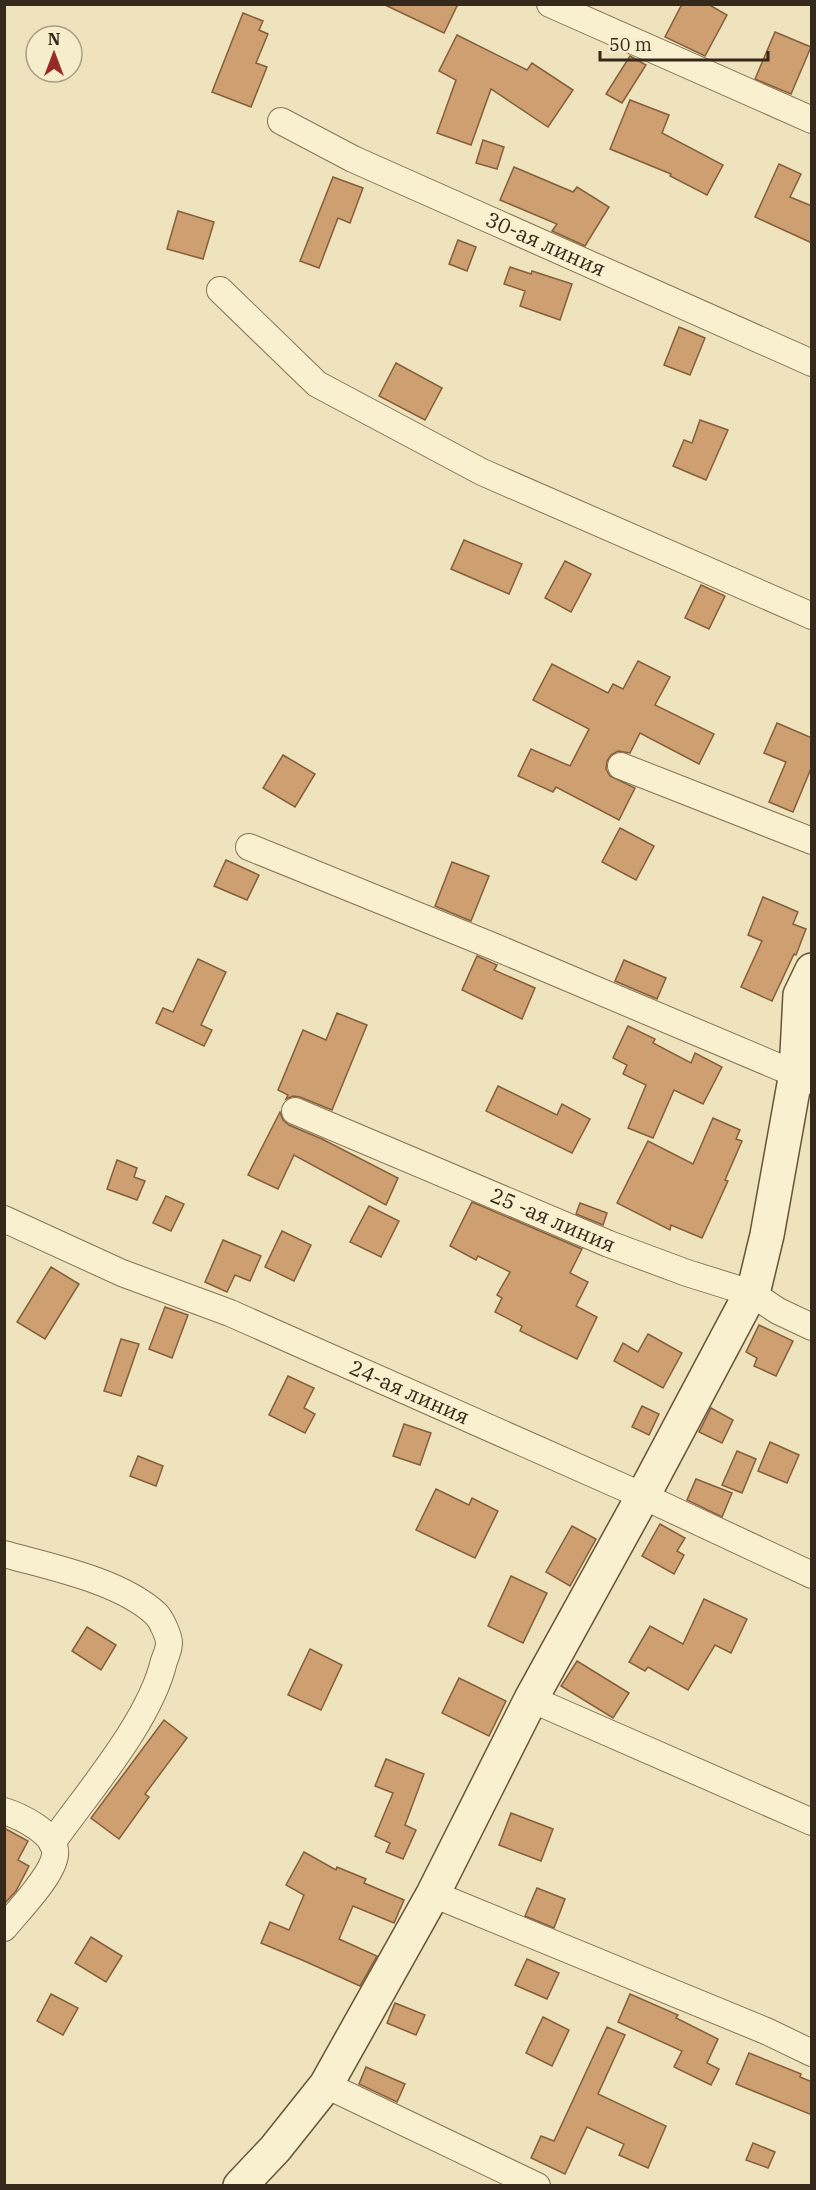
<svg xmlns="http://www.w3.org/2000/svg" width="816" height="2190" font-family="'IBM Plex Serif',serif">
<style>
.building{fill:#cd9f71;stroke:#855f3b;stroke-width:1.5}
.lines{fill:none;stroke-linecap:round;stroke-linejoin:round}
.street-casing{stroke:#867356;stroke-width:28}
.secondary-casing{stroke:#675439;stroke-width:36}
.street{stroke:#f9f0cf;stroke-width:26}
.secondary{stroke:#f9f0cf;stroke-width:33}
.labels{text-anchor:middle;stroke-width:4.5;stroke-linejoin:round;paint-order:stroke}
.street-label{font-size:21px;fill:#35291b;stroke:#f6edcc}
</style>
<rect width="100%" height="100%" fill="#eee3bc"/>
<g class="building">
<polygon points="383,4 458,4 444,33"/>
<polygon points="682,4 708,4 727,15 705,56 665,37"/>
<polygon points="243,13 263,21 259,30 268,34 256,63 267,67 251,107 212,92"/>
<polygon points="775,32 811,47 791,94 755,79"/>
<polygon points="457,35 527,70 532,63 573,90 548,127 491,89 471,145 437,133 456,80 439,71"/>
<polygon points="630,56 646,65 622,103 606,94"/>
<polygon points="630,100 669,115 662,133 723,165 707,195 670,176 671,174 610,149"/>
<polygon points="483,140 504,147 497,169 476,163"/>
<polygon points="779,164 801,174 790,197 812,206 812,243 755,217"/>
<polygon points="514,167 573,192 577,187 609,207 585,246 552,231 557,224 500,200"/>
<polygon points="333,177 363,188 350,223 338,218 319,268 300,261"/>
<polygon points="178,211 214,222 203,259 167,249"/>
<polygon points="458,240 476,247 467,271 449,264"/>
<polygon points="510,267 531,274 532,271 572,284 560,320 520,306 525,291 504,284"/>
<polygon points="679,327 705,338 690,375 664,365"/>
<polygon points="396,363 442,388 425,420 379,396"/>
<polygon points="700,420 728,430 706,480 673,466 684,440 692,443"/>
<polygon points="464,540 522,564 509,594 451,569"/>
<polygon points="565,561 591,574 571,612 545,598"/>
<polygon points="701,585 725,596 709,629 685,618"/>
<polygon points="638,661 670,677 655,705 714,734 699,764 640,733 630,753 618,751 611,755 607,761 606,769 610,776 635,788 619,820 556,787 553,792 518,776 531,749 570,766 589,729 533,700 552,664 608,693 613,684 623,689"/>
<polygon points="777,723 812,738 812,766 793,812 769,802 786,762 764,753"/>
<polygon points="283,755 315,774 295,807 263,788"/>
<polygon points="620,828 654,846 636,880 602,862"/>
<polygon points="226,860 259,875 247,900 214,886"/>
<polygon points="452,862 489,876 471,921 435,906"/>
<polygon points="763,897 798,912 793,924 806,929 796,955 794,954 772,1001 741,987 762,941 748,935"/>
<polygon points="477,956 497,965 494,970 535,988 522,1019 462,990"/>
<polygon points="198,959 226,972 201,1025 212,1030 204,1046 156,1023 163,1008 173,1012"/>
<polygon points="624,960 666,978 657,999 615,981"/>
<polygon points="337,1013 367,1025 332,1110 300,1097 293,1096 286,1099 288,1095 278,1090 303,1030 326,1040"/>
<polygon points="628,1026 655,1039 653,1043 691,1063 695,1053 722,1067 703,1104 674,1090 653,1138 628,1128 646,1085 623,1074 627,1065 613,1058"/>
<polygon points="498,1086 557,1115 562,1104 590,1119 572,1153 486,1111"/>
<polygon points="280,1112 283,1120 289,1125 322,1139 398,1178 386,1205 294,1155 278,1189 248,1175"/>
<polygon points="713,1118 740,1130 736,1139 742,1141 725,1180 728,1181 702,1238 671,1225 670,1230 617,1203 648,1141 693,1164"/>
<polygon points="117,1160 137,1168 134,1177 145,1181 137,1200 107,1189"/>
<polygon points="166,1196 184,1204 171,1231 153,1223"/>
<polygon points="472,1202 582,1249 570,1273 588,1282 576,1306 597,1317 577,1359 520,1331 522,1326 495,1312 502,1298 497,1295 510,1272 478,1256 476,1260 450,1246"/>
<polygon points="580,1203 607,1213 603,1225 576,1214"/>
<polygon points="369,1206 399,1221 381,1257 350,1242"/>
<polygon points="282,1231 311,1245 294,1281 265,1267"/>
<polygon points="223,1240 261,1256 250,1281 235,1275 227,1292 205,1282"/>
<polygon points="51,1267 79,1284 45,1339 17,1322"/>
<polygon points="165,1307 188,1315 172,1358 149,1349"/>
<polygon points="759,1325 793,1341 776,1376 754,1366 757,1358 746,1352"/>
<polygon points="648,1334 682,1353 663,1388 614,1361 623,1343 638,1352"/>
<polygon points="121,1339 139,1344 121,1396 104,1391"/>
<polygon points="288,1376 314,1388 304,1408 315,1414 305,1433 269,1415"/>
<polygon points="642,1406 659,1414 649,1435 632,1427"/>
<polygon points="711,1408 733,1420 722,1443 699,1432"/>
<polygon points="404,1424 431,1433 420,1465 393,1456"/>
<polygon points="770,1442 799,1455 787,1483 758,1471"/>
<polygon points="737,1451 756,1459 742,1493 722,1485"/>
<polygon points="138,1456 163,1466 156,1486 130,1476"/>
<polygon points="696,1479 732,1493 722,1517 687,1500"/>
<polygon points="436,1489 469,1505 472,1498 498,1511 475,1558 416,1530"/>
<polygon points="660,1524 685,1538 677,1551 684,1555 674,1574 642,1556"/>
<polygon points="572,1526 596,1539 570,1586 546,1572"/>
<polygon points="511,1576 547,1593 523,1643 488,1626"/>
<polygon points="704,1599 747,1619 731,1653 715,1645 688,1690 648,1667 645,1671 629,1662 650,1626 683,1644"/>
<polygon points="87,1627 116,1645 101,1670 72,1651"/>
<polygon points="310,1649 342,1665 321,1710 288,1695"/>
<polygon points="577,1661 629,1693 613,1718 561,1686"/>
<polygon points="459,1678 506,1701 489,1736 442,1713"/>
<polygon points="164,1720 187,1738 145,1794 149,1797 119,1839 91,1818"/>
<polygon points="386,1759 424,1774 405,1825 416,1830 403,1859 386,1852 390,1843 375,1836 393,1793 375,1786"/>
<polygon points="511,1813 553,1829 541,1861 499,1845"/>
<polygon points="4,1828 28,1841 18,1860 29,1866 16,1891 4,1904"/>
<polygon points="304,1852 336,1870 337,1867 366,1879 364,1883 404,1900 394,1923 353,1906 339,1939 377,1956 360,1986 302,1960 261,1943 270,1922 289,1930 304,1895 286,1885"/>
<polygon points="537,1888 565,1899 554,1928 525,1916"/>
<polygon points="91,1937 122,1956 106,1982 75,1963"/>
<polygon points="527,1959 559,1973 547,1999 515,1985"/>
<polygon points="51,1994 78,2008 63,2035 37,2021"/>
<polygon points="630,1994 678,2015 676,2018 718,2039 707,2063 719,2069 711,2085 674,2067 682,2051 618,2022"/>
<polygon points="395,2003 425,2015 416,2035 387,2023"/>
<polygon points="543,2017 569,2030 552,2066 526,2053"/>
<polygon points="607,2027 625,2035 598,2094 666,2126 648,2168 619,2155 624,2144 587,2127 565,2174 531,2158 541,2136 554,2141"/>
<polygon points="749,2053 801,2074 800,2077 812,2082 812,2115 736,2084"/>
<polygon points="366,2067 405,2084 397,2102 359,2084"/>
<polygon points="753,2143 775,2152 768,2168 746,2160"/>
</g>
<g class="lines">
<g class="street-casing">
<g id="street">
<polyline points="550,4 812,120"/>
<path id="s1" d="M 281,121 L 353,159 L 812,363"/>
<polyline points="220,290 317,384 482,472 812,616"/>
<polyline points="621,766 812,841"/>
<polyline points="249,847 495,947 812,1081"/>
<path id="s2" d="M 295,1111 L 609,1244 L 687,1273 L 751,1293 L 778,1311 L 812,1327"/>
<path id="s3" d="M 4,1219 L 122,1273 L 230,1313 L 643,1496 L 812,1575"/>
<path d="M 4,1554 C 51,1567 121,1581 156,1614 C 161,1619 169,1636 169,1643 C 169,1649 166,1656 164,1661 C 150,1721 88,1792 52,1843"/>
<polyline points="531,1699 812,1822"/>
<path d="M 4,1811 C 20,1816 58,1834 55,1855 C 53,1875 18,1911 4,1928"/>
<polyline points="433,1894 766,2031 812,2053"/>
<polyline points="326,2085 537,2186"/>
</g>
</g>
<g class="secondary-casing">
<polyline id="secondary" points="240,2186 275,2149 326,2085 433,1894 531,1699 643,1496 755,1285 767,1235 796,1073 800,995 812,970"/>
</g>
<use href="#street" class="street"/>
<use href="#secondary" class="secondary"/>
</g>
<g class="labels">
<g class="street-label">
<text dy="7" stroke="none"><textPath href="#s1" startOffset="292">30-ая линия</textPath></text>
<text dy="7" stroke="none"><textPath href="#s2" startOffset="280">25 -ая линия</textPath></text>
<text dy="7" stroke="none"><textPath href="#s3" startOffset="441">24-ая линия</textPath></text>
</g>
</g>
<rect width="816" height="2190" fill="none" stroke="#35291b" stroke-width="12"/>
<g transform="translate(54 54)"><circle r="28" fill="#f6edcc" stroke="#a99f85" stroke-width="1.5"/>
<path d="M0-4.5L10 22L0 15L-10 22Z" fill="#952d25"/>
<text y="-9" font-size="16" font-weight="bold" text-anchor="middle" fill="#35291b">N</text>
</g>
<path d="M600 51v9h168v-9" fill="none" stroke="#35291b" stroke-width="3"/>
<text x="609" y="51" font-size="18" fill="#35291b" stroke="#f6edcc" stroke-width="4.5" paint-order="stroke">50 m</text>
</svg>
